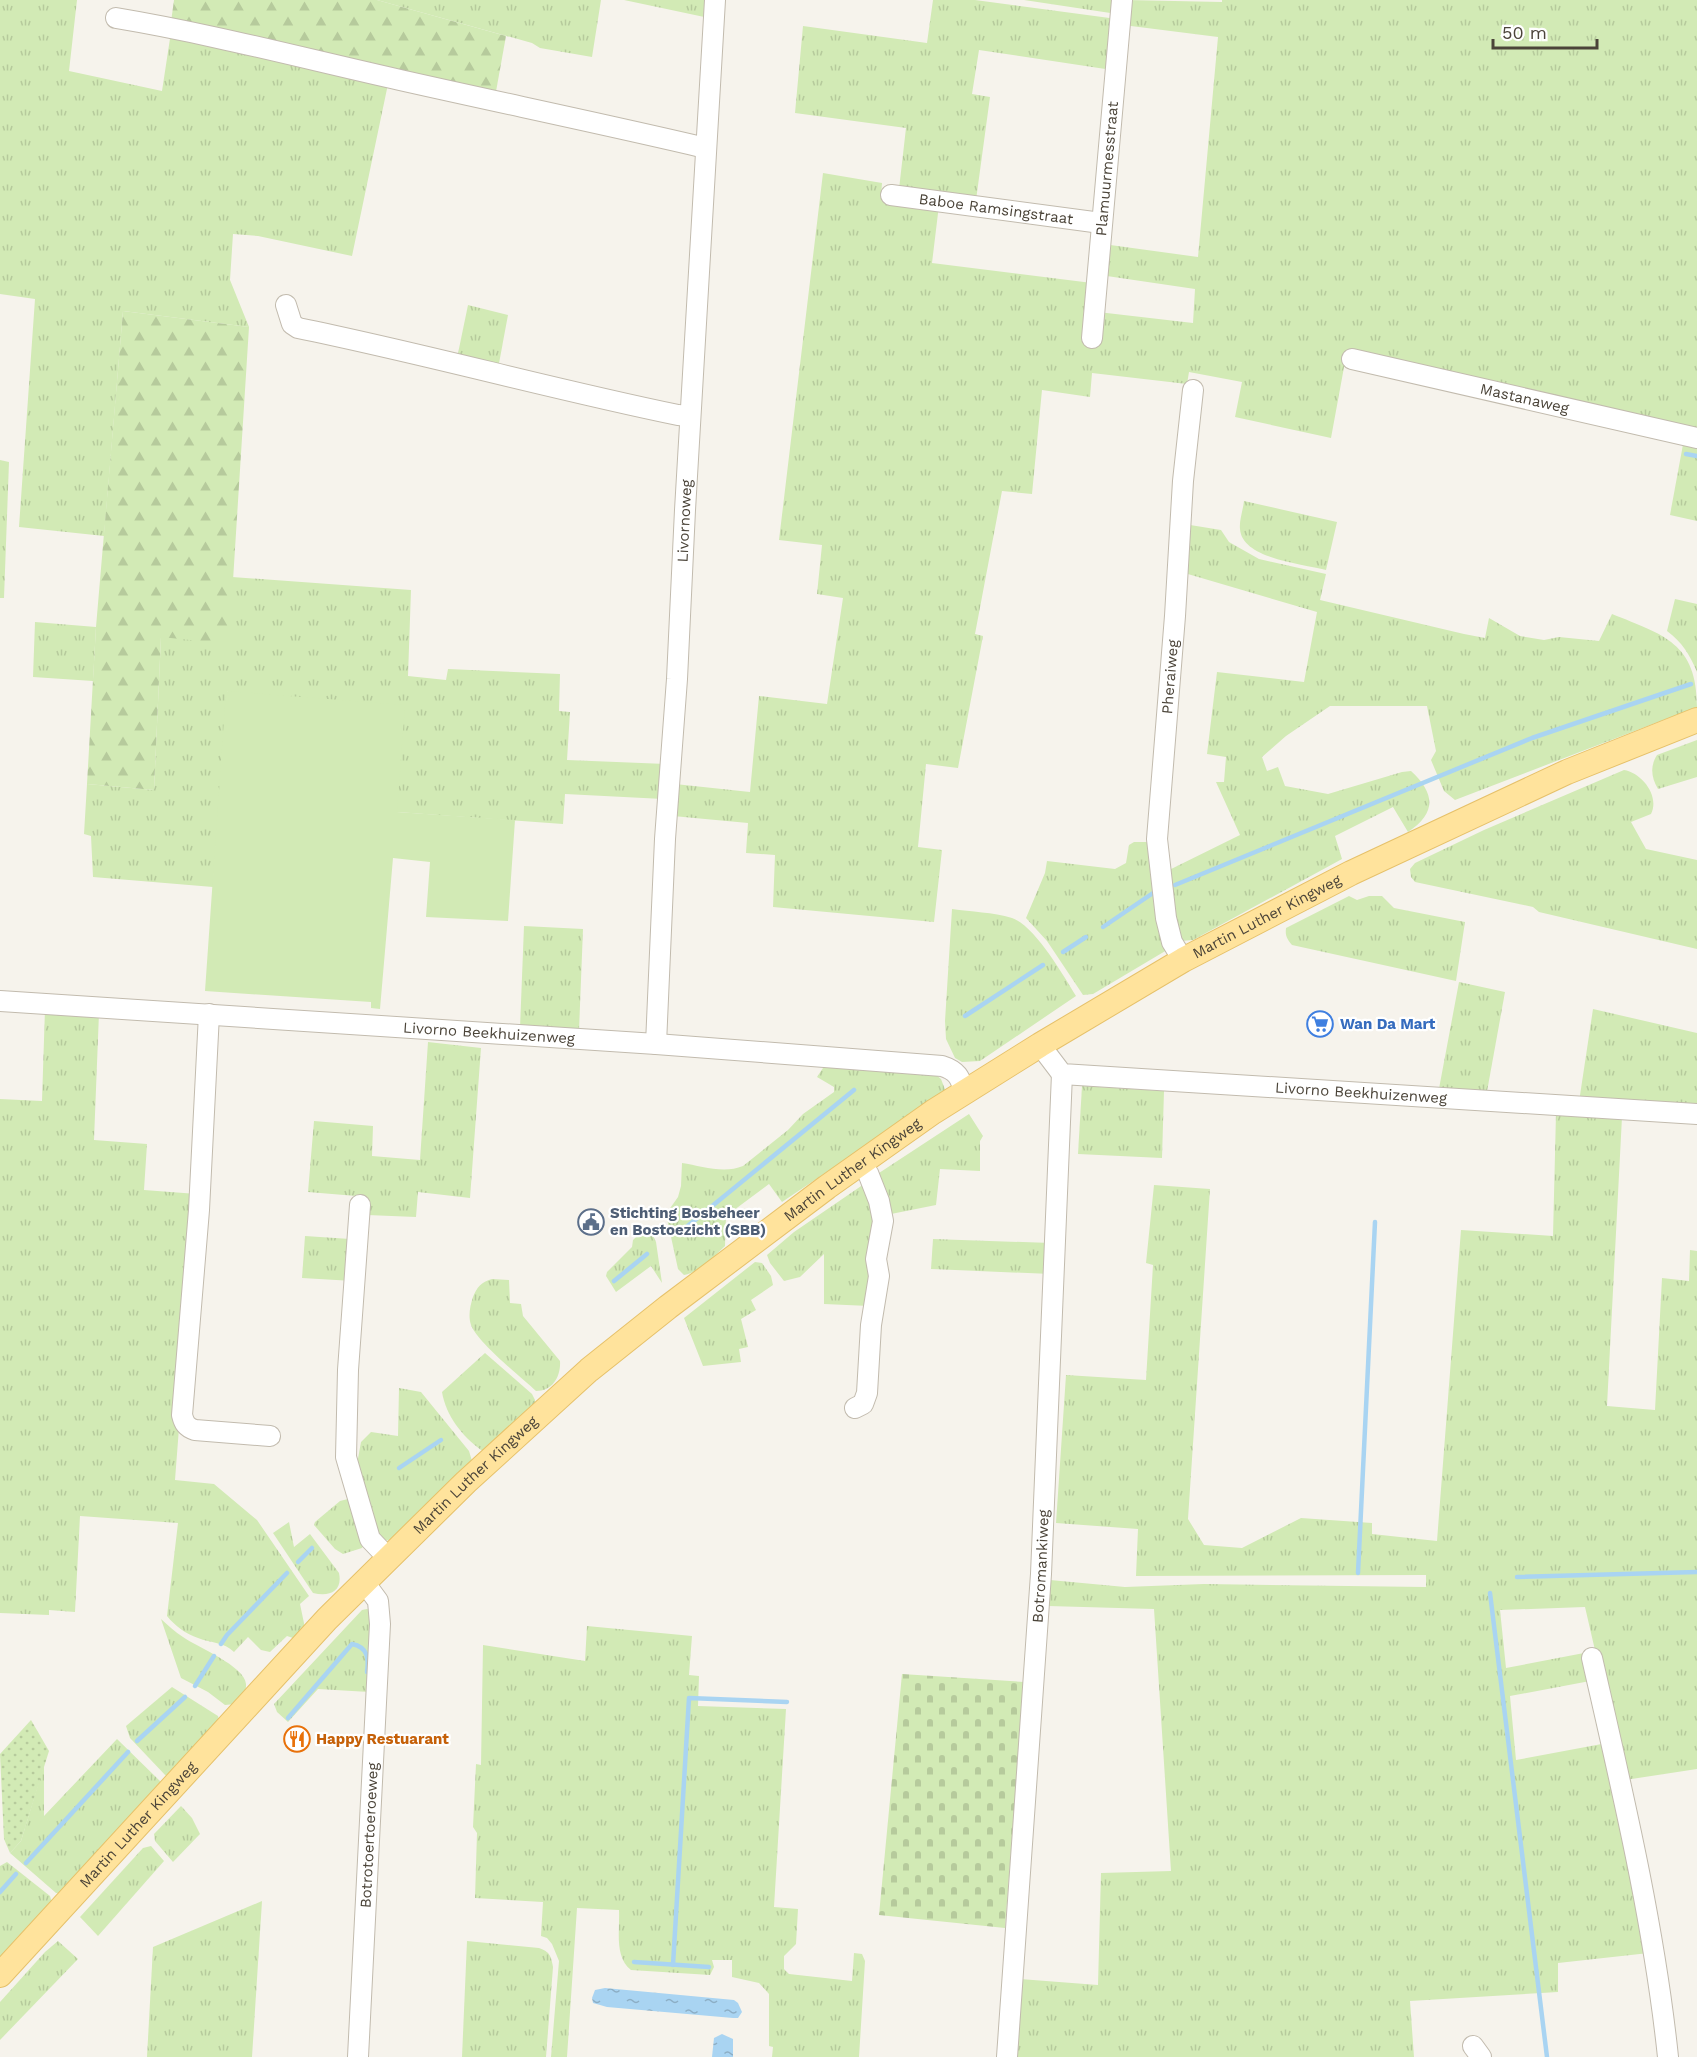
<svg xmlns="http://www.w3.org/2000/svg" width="1697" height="2057" font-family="'Work Sans',sans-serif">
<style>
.grass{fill:url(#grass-tufts)}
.forest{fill:url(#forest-firs)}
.cemetery{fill:url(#cemetery-stones)}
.park{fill:url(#park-dots)}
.pitch{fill:#d2eab5}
.water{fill:url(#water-ripples)}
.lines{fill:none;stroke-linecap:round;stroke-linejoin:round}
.stream{stroke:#a9d4f2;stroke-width:4.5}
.minor-casing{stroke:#c2bbae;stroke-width:22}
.major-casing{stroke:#e6c16a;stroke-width:26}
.minor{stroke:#fff;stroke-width:20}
.major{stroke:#ffe39c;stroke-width:24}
.labels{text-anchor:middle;stroke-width:4.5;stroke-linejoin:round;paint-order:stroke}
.street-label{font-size:15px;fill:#4b4439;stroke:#fff}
.shop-label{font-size:15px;font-weight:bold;fill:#366cbe;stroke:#fff;text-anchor:start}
.service-label{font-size:15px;font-weight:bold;fill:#4e5e75;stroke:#fff;text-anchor:start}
.food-label{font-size:15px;font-weight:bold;fill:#c56008;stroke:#fff;text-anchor:start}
</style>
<defs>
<pattern id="grass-tufts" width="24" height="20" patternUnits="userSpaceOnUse" patternTransform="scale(1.5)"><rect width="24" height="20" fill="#d2eab5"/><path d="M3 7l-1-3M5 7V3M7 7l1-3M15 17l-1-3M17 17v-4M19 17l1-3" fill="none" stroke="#b6ca9c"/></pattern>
<pattern id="forest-firs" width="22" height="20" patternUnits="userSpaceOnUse" patternTransform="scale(1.5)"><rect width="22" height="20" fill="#d2eab5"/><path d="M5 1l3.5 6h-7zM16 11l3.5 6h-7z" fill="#b6ca9c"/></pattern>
<pattern id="cemetery-stones" width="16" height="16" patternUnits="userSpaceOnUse" patternTransform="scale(1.5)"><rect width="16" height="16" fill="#d2eab5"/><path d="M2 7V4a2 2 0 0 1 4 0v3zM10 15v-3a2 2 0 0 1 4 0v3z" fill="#b6ca9c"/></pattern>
<pattern id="park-dots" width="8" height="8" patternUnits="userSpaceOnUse" patternTransform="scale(1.5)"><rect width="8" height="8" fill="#d2eab5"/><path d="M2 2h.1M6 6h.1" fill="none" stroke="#b6ca9c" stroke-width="1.8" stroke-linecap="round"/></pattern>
<pattern id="water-ripples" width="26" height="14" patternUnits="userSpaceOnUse" patternTransform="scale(1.5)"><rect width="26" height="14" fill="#a9d4f2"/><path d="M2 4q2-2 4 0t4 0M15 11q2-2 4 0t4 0" fill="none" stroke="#8caec5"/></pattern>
</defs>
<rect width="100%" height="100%" fill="#f6f3ec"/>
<g class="grass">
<polygon points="0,0 77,0 69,71 162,91 171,32 388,84 352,256 258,236 233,234 230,280 249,327 123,311 104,536 19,527 35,299 0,294"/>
<polygon points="377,0 601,0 592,57 540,48 532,43"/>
<polygon points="624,0 710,0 709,18"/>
<polygon points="933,0 975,0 1117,19 1112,70 979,50 972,94 990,97 976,200 899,189 906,128 795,113 803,26 927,43"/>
<polygon points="1024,0 1118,0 1117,14"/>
<polygon points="1126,0 1222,2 1222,0 1697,0 1697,433 1347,351 1331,438 1235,417 1242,382 1189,372 1187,384 1092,373 1090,397 1042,390 1032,494 1002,491 975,634 983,636 958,768 926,764 918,847 942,850 934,922 773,907 775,855 746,853 748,823 673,816 675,784 750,792 759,696 827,704 843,598 817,594 822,545 779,540 823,173 882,183 881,196 939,205 932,263 1092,283 1098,312 1193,323 1195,289 1100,275 1103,244 1198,257 1218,37 1123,25"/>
<polygon points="468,305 508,315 497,374 456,363"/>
<polygon points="1684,439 1697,442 1697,521 1670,515"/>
<polygon points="0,460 9,462 4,598 0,598"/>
<path d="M 1244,501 L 1337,522 L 1326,570 C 1303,564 1242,559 1240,529 C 1239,521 1243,510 1244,501 Z"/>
<path d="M 1184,524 L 1221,530 L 1229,542 L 1259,559 L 1326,574 L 1320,600 L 1464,634 L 1485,638 L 1489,618 L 1520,636 L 1544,640 L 1559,637 L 1599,641 L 1612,614 C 1664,635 1697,643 1697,707 L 1455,800 L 1444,791 L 1431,760 L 1436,751 L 1427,706 L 1330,706 L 1286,736 L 1262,757 L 1267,771 L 1278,767 L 1285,786 L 1328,794 L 1402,772 L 1411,771 C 1435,793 1437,813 1408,832 L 1393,807 L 1335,836 L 1342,859 L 1193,940 L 1181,941 L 1163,873 L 1240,835 L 1216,782 L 1224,782 L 1226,757 L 1207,754 L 1217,672 L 1304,682 L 1317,612 L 1181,572 Z"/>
<polygon points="232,577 411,590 408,676 446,680 448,669 560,674 559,711 570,712 567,760 666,764 663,799 565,794 563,824 397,812 227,691 213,887 93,877 91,836 84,834 87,784 154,790 161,637"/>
<path d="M 1675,599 L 1697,604 L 1697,672 C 1690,655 1682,642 1667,631 Z"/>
<polygon points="35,622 96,627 93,681 33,677"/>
<path d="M 1697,740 L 1697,777 L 1658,789 C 1651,777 1650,766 1657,755 Z"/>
<path d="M 1624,770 C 1642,773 1660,796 1651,814 L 1631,822 L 1646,849 L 1697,860 L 1697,949 L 1539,912 L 1533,907 L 1415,882 L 1411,877 L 1410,869 L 1415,863 L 1484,830 Z"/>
<polygon points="1134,842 1146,842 1150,844 1167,950 1093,994 1083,995 1047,941 1026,918 1045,873 1047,861 1115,869 1126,863 1129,845"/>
<path d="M 1349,896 L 1357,900 L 1369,896 L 1382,896 L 1394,908 L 1465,922 L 1456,981 L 1292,945 C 1287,939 1285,936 1286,928 Z"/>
<path d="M 952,909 C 971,912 993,912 1012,918 C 1035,926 1063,975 1076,996 L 980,1061 L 962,1062 L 955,1058 L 946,1039 L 945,1021 Z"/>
<polygon points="524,926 583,929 579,1031 520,1028"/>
<polygon points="1459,982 1505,992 1486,1097 1438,1094"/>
<path d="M 45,1009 L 99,1013 L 94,1140 L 147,1144 L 144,1190 L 197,1194 L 175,1480 L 214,1484 L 257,1520 L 309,1596 L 300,1604 L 305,1628 L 293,1638 L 287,1636 L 270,1652 L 261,1650 L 248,1637 L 234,1652 C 224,1642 211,1643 198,1638 C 186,1634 175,1626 167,1616 L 178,1523 L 80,1516 L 75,1612 L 49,1610 L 49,1615 L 0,1613 L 0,1099 L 42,1101 Z"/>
<polygon points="1593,1009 1697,1033 1697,1110 1579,1102"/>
<polygon points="428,1042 481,1048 470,1198 418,1192 416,1217 367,1215 368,1197 308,1192 314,1121 373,1126 372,1156 420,1160"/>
<path d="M 825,1065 L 935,1074 L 941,1079 L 946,1092 L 782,1202 L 769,1184 L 726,1216 L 725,1246 C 713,1257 701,1272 684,1275 L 678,1269 L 666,1214 L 678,1197 L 681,1186 L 682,1163 C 701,1166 724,1174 743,1166 L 788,1130 L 803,1114 L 834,1092 L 834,1087 L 817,1077 Z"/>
<polygon points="1082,1086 1164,1091 1162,1158 1078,1154"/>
<polygon points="1556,1113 1622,1117 1607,1406 1655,1410 1662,1278 1689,1281 1690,1250 1697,1251 1697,1769 1625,1780 1585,1607 1500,1610 1506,1668 1584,1653 1590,1681 1510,1696 1516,1760 1607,1743 1649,1953 1558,1963 1558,1992 1410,2001 1414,2057 1014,2057 1020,1979 1098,1985 1101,1873 1171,1871 1154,1609 1048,1606 1050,1580 1125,1587 1204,1584 1426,1587 1426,1575 1136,1576 1138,1529 1056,1523 1066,1375 1146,1380 1153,1265 1146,1263 1154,1185 1210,1189 1188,1519 1204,1545 1242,1548 1301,1518 1372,1523 1372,1534 1437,1541 1461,1230 1553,1236"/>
<polygon points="969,1114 983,1136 980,1141 980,1171 940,1169 936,1205 886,1215 876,1177 879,1173"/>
<polygon points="867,1182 875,1198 869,1306 824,1304 824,1254 800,1277 784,1281 770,1263 767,1255 794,1232"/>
<polygon points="643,1230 651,1231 656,1242 662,1283 651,1266 616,1292 606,1276 607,1272 632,1247 633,1240"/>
<polygon points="305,1236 350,1239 353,1281 302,1278"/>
<polygon points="933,1239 1051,1243 1051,1274 931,1269"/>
<polygon points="755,1262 762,1263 771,1276 773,1285 751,1300 756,1310 741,1319 748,1347 739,1349 741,1362 703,1366 684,1318"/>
<path d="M 492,1279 L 509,1280 L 510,1303 L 521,1304 L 523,1316 L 560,1361 C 561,1376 553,1391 536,1391 C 521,1377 477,1342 471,1325 C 468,1316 470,1306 473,1297 C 477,1287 481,1282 492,1279 Z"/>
<path d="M 485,1353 L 532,1394 L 535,1400 L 535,1405 L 487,1450 L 481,1450 C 462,1436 446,1416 442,1392 Z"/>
<polygon points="399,1388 421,1392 469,1451 472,1461 395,1538 385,1541 379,1539 355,1475 361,1442 371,1432 398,1436"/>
<polygon points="352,1498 364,1544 362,1548 343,1554 335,1549 314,1525 315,1522 340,1501"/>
<path d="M 289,1522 L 294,1547 L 310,1534 L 339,1573 C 343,1592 329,1597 313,1593 L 273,1533 Z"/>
<polygon points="367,1609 371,1611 369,1692 318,1689 288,1722 277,1712 274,1704 362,1610"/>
<path d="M 161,1619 C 168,1625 175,1632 183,1637 C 197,1647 245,1666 246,1684 C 247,1692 240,1699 235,1704 L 225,1705 L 208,1692 L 181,1678 Z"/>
<path d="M 587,1626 L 692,1636 L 689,1675 L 699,1676 L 698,1706 L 786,1709 L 774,1907 L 798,1909 L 796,1944 L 784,1956 L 784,1969 L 789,1974 L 852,1981 L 854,1953 L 862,1954 L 865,1961 L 859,2057 L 772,2057 L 773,2047 L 769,2046 L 769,1994 L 759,1983 L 732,1977 L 732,1960 L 712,1960 L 714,1967 L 710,1975 L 631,1970 C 614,1957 620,1930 619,1910 L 577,1908 L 567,2057 L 551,2057 L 559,1961 L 552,1944 L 547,1938 L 541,1936 L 543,1902 L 475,1898 L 477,1833 L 473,1827 L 476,1764 L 481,1765 L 483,1645 L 585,1661 Z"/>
<polygon points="172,1687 218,1716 219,1721 167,1777 130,1738 126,1726"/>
<polygon points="117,1739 162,1783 60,1893 56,1893 10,1853 21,1841 44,1765 44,1816"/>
<polygon points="181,1806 192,1818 200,1834 173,1862 155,1841 154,1834"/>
<polygon points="151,1846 164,1861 98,1936 80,1917 143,1848"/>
<polygon points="7,1862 50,1896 52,1903 0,1959 0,1866"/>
<polygon points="262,1901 252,2057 147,2057 153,1947"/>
<polygon points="58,1941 78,1959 0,2040 0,2002 45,1952"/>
<path d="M 467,1941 L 539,1948 C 550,1952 551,1956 553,1967 L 546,2057 L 462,2057 Z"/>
</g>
<g class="forest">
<polygon points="174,0 377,0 506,36 495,97 171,22"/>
<polygon points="123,311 249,327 229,644 161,637 154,790 87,784 96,627"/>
</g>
<polygon class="cemetery" points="902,1674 1024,1682 1005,1928 879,1915"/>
<polygon class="park" points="31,1720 49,1751 21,1841 10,1853 4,1839 0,1754"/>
<polygon class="pitch" points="226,691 405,705 397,812 515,820 508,921 426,917 430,862 393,858 380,1009 371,1008 371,1002 205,991"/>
<g class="water">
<polygon points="605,1988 734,2000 738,2003 742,2012 738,2018 733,2018 607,2007 593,2003 592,1998 595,1990"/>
<polygon points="722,2034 733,2039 733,2057 712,2057 714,2038"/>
</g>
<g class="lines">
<g class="stream">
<polyline points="1686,454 1697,456"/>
<polyline points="1175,885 1532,738 1691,684"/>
<polyline points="1103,927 1153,893"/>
<polyline points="1063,952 1086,937"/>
<polyline points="965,1016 1043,965"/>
<polyline points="684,1229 854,1090"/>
<polyline points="614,1281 647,1254"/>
<polyline points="399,1468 441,1440"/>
<polyline points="298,1562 312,1548"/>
<polyline points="1358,1573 1375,1222"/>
<polyline points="1517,1577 1697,1572"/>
<polyline points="1490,1593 1547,2057"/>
<polyline points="221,1644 227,1635 287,1573"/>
<polyline points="195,1686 214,1656"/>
<path d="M 288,1718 L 352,1644 C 368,1647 369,1659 367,1672"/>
<polyline points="137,1741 185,1697"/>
<polyline points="26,1863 128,1752"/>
<polyline points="0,1892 16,1874"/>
<polyline points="634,1962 709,1967"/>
<polyline points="673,1965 689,1698 787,1702"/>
</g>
<g class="minor-casing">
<g id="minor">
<path d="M 116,18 C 212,34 306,59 400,80 C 502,103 604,124 706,148"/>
<path id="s1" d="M 891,195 L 1101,223"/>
<path d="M 286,305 L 292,324 L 298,328 C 426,354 551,389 678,415 L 690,416"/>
<path id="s2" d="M 1092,338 L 1122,0"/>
<path id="s3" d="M 1352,359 L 1697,438"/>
<path id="s4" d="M 1183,960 L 1172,942 L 1166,918 L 1157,839 L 1175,616 L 1183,481 L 1193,390"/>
<path id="s5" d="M 0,1001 L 656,1044 L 942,1066 C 958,1071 960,1078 965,1092"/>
<path d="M 209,1014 L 199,1210 L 182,1415 C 184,1423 186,1427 195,1430 L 270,1436"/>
<path id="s6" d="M 656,1044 L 665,839 L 677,679 L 685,510 L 715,0"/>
<path id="s7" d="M 1040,1045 L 1062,1074 L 1697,1114"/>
<polyline points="360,1205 348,1370 346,1457 370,1539 389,1559"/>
<polyline points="855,1408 863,1404 867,1393 871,1325 879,1276 876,1259 883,1221 879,1201 868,1173"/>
<path d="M 1592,1658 C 1622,1790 1654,1923 1668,2057"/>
<polyline points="1473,2046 1481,2057"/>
<path id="s8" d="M 358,2057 L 380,1624 L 378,1601 L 364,1582"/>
<path id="s9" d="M 1007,2057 L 1041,1574 L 1062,1074"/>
</g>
</g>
<g class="major-casing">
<g id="major">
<path id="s10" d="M 0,1975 L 327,1619 L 466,1482 L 589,1370 L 668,1307 L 827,1187 L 933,1112 L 1040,1045 L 1183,960 L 1351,873 L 1567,772 L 1697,720"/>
</g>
</g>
<use href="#minor" class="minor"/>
<use href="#major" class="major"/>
</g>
<defs>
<g id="supermarket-ring" transform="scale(1.35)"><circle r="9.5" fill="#fff" stroke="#3f7fe0" stroke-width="1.5"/><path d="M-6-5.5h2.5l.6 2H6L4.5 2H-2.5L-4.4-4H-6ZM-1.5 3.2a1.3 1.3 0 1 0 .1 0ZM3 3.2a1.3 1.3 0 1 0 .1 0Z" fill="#3f7fe0"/></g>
<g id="civic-ring" transform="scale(1.35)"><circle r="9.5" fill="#fff" stroke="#5c6f8a" stroke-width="1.5"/><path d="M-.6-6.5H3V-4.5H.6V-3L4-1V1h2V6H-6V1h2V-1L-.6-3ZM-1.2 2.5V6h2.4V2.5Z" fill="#5c6f8a"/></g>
<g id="restaurant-ring" transform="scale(1.35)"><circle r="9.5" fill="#fff" stroke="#e8710a" stroke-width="1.5"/><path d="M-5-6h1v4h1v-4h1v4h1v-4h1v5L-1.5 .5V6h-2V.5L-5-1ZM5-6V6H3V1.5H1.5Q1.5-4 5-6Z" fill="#e8710a"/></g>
</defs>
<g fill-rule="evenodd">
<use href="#supermarket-ring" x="1320" y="1024"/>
<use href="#civic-ring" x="591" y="1222"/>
<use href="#restaurant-ring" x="297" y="1739"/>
</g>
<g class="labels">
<g class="street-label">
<text dy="5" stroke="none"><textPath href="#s2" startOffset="170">Plamuurmesstraat</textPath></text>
<text dy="5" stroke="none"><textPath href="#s1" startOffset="106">Baboe Ramsingstraat</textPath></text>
<text dy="5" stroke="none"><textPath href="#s3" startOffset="177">Mastanaweg</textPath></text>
<text dy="5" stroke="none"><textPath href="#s6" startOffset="524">Livornoweg</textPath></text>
<text dy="5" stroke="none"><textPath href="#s4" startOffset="288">Pheraiweg</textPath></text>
<text dy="5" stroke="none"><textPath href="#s10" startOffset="1662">Martin Luther Kingweg</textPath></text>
<text dy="5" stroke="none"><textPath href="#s5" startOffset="490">Livorno Beekhuizenweg</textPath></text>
<text dy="5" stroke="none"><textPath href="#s7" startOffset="336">Livorno Beekhuizenweg</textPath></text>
<text dy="5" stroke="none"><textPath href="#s10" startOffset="1176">Martin Luther Kingweg</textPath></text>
<text dy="5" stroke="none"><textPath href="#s10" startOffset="690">Martin Luther Kingweg</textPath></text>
<text dy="5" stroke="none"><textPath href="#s9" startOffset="492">Botromankiweg</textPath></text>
<text dy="5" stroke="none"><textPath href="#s10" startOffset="204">Martin Luther Kingweg</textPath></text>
<text dy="5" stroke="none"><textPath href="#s8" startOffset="222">Botrotoertoeroeweg</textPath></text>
</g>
<g class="shop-label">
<text x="1340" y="1029">Wan Da Mart</text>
</g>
<g class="service-label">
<text x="610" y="1218">Stichting Bosbeheer<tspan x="610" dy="17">en Bostoezicht (SBB)</tspan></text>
</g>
<g class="food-label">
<text x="316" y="1744">Happy Restuarant</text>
</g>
</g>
<path d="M1493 39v9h104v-9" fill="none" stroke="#4b4439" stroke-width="3"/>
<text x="1502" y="39" font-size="18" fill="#4b4439" stroke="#ffffff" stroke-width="4.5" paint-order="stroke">50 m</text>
</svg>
